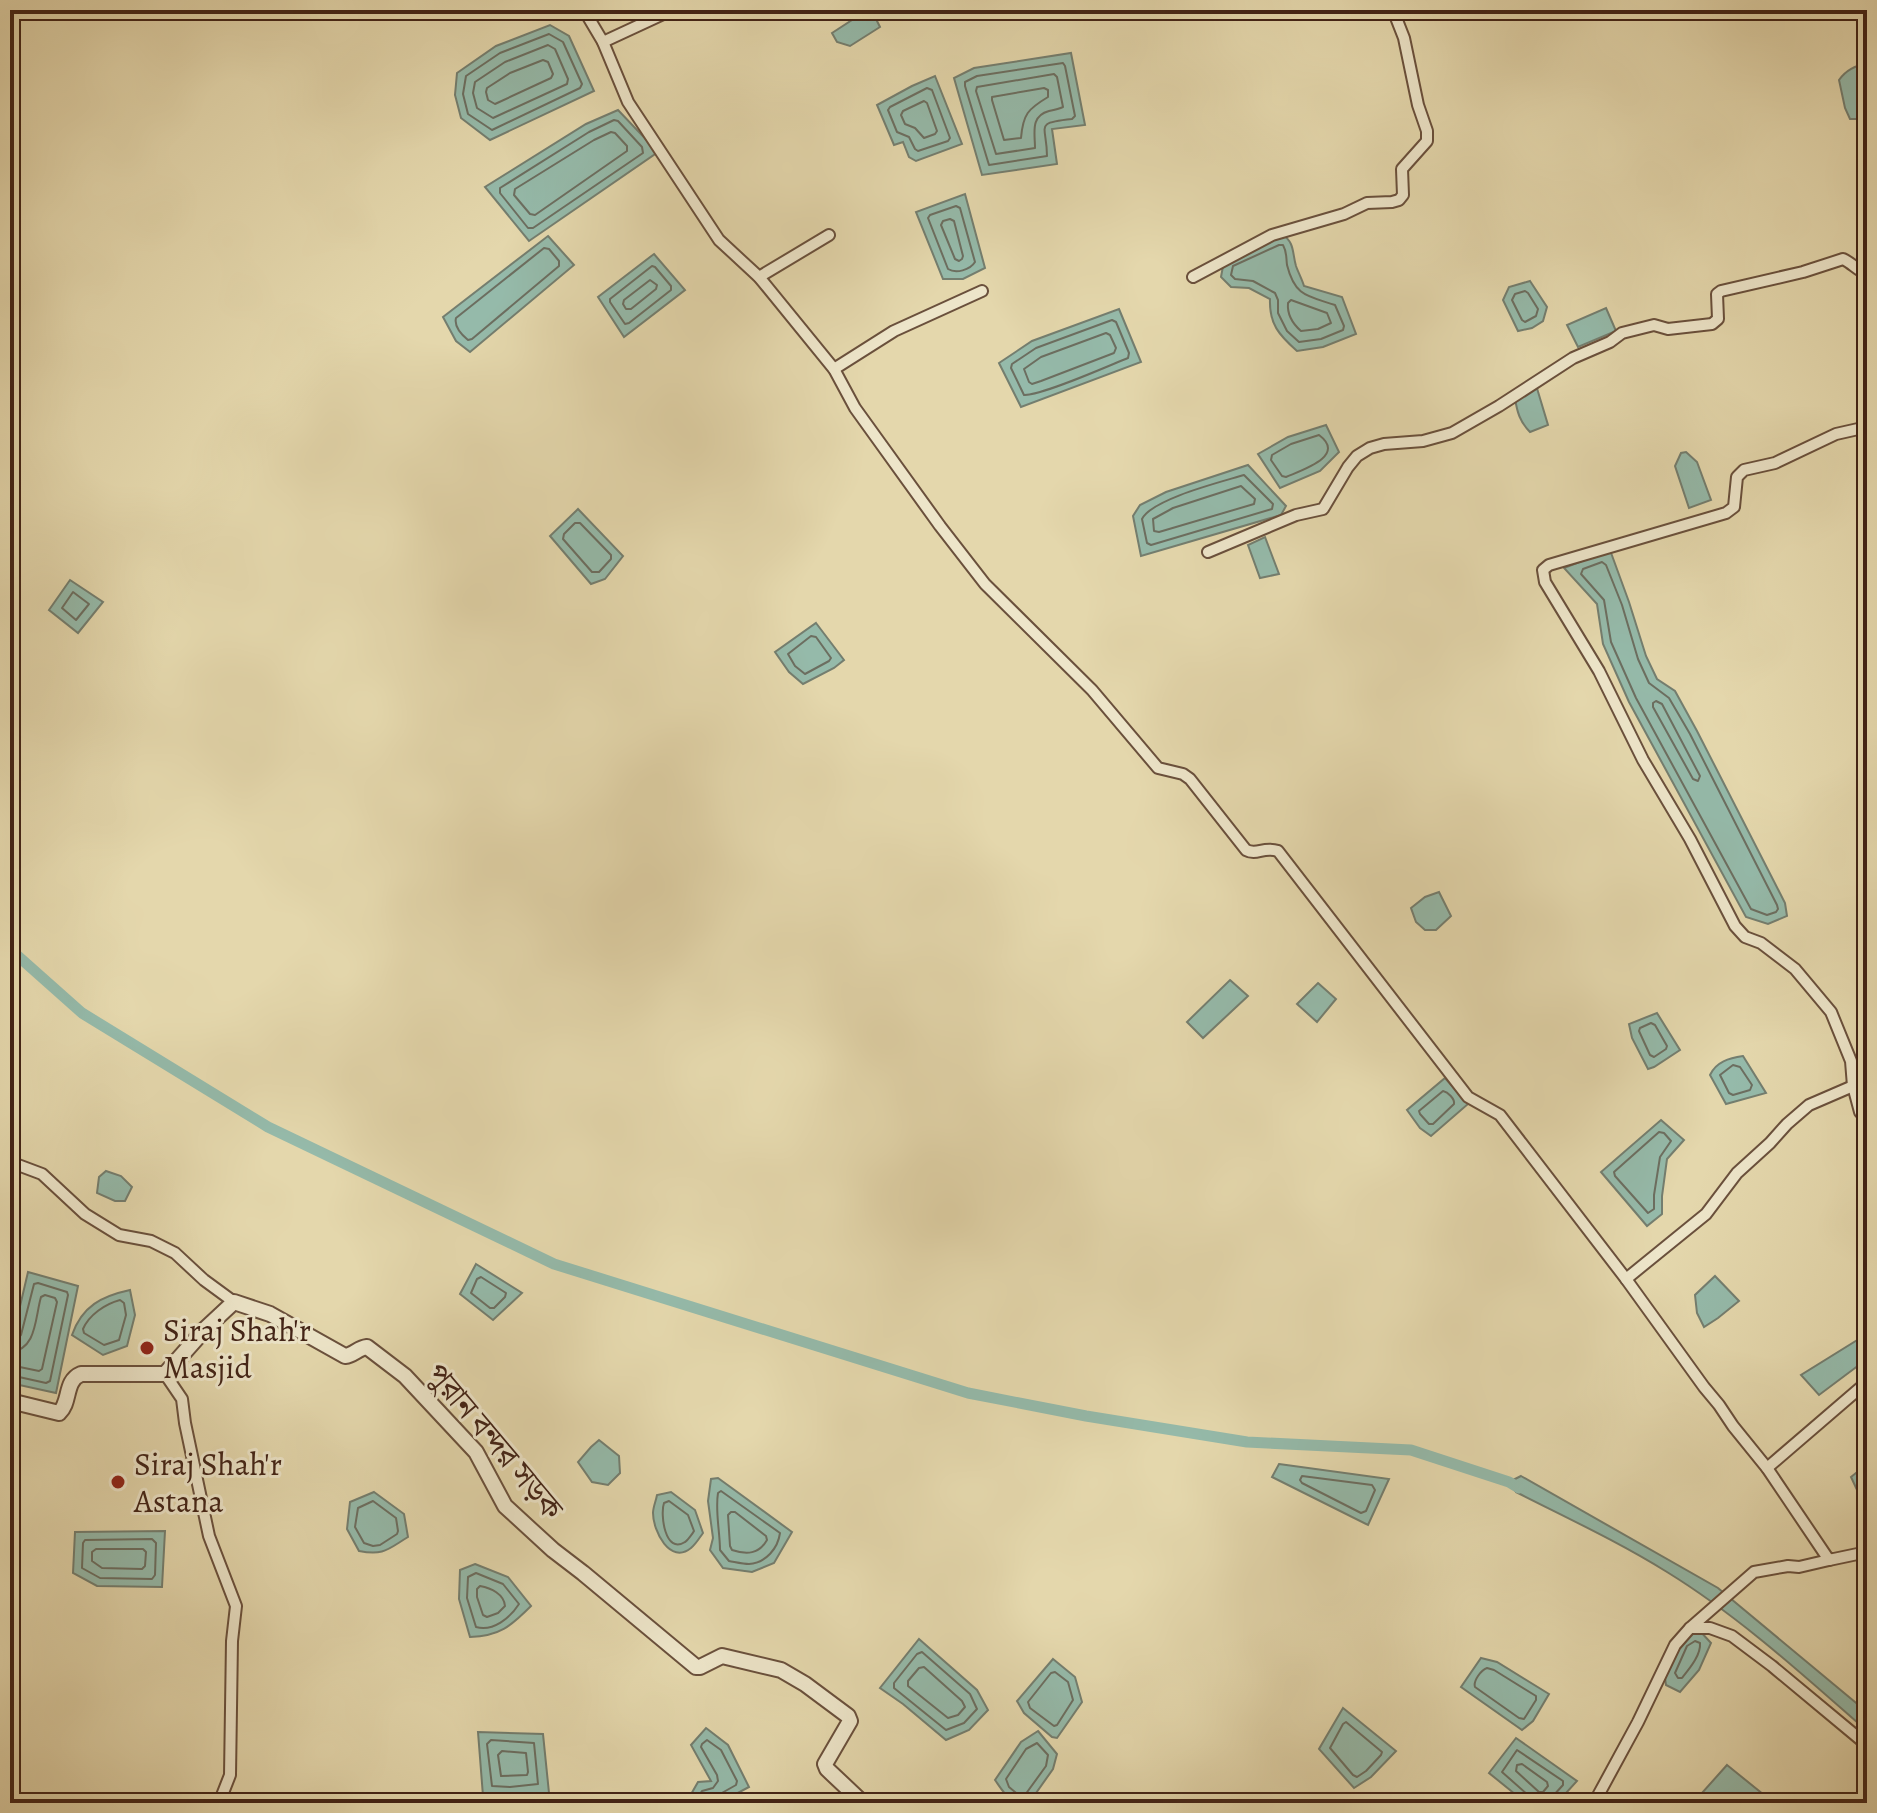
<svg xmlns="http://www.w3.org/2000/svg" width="1877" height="1813" font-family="Alegreya,'Noto Serif Bengali',serif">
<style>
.water{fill:#95baaa;stroke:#747e6f;stroke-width:2}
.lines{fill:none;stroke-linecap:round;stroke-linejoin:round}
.shore{stroke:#6c6e60;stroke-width:2}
.canal{stroke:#95baaa;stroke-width:11}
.minor-casing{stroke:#6a503c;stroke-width:14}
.tertiary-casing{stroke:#6a503c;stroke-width:18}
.minor{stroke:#ede5c9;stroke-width:10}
.tertiary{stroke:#ede5c9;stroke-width:14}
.poi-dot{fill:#8f2418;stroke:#ede5c9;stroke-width:3}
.labels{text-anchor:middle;stroke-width:6;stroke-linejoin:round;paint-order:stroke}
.poi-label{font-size:32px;fill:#422316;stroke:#ede5c9;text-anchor:start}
.street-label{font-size:32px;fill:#422316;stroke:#ede5c9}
</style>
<rect width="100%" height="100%" fill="#e4d7ac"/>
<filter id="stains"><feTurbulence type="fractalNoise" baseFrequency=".0025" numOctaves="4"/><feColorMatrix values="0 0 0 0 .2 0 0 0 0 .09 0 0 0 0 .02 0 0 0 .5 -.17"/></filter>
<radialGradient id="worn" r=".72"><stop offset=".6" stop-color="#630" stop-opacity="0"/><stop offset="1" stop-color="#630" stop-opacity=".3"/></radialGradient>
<g class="water">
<polygon points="866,11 874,15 880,27 850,46 837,42 832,33"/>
<polygon points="550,25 569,36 594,91 490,140 461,118 455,95 457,73 496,46"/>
<polygon points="1071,53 1085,125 1052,129 1057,164 982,175 954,78 974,68"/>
<path d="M 1867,63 L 1867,119 L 1850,119 L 1845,108 L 1839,80 C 1846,70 1855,66 1867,63 Z"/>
<polygon points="935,76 962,144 916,161 909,157 903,142 894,145 877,105 912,86"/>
<polygon points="618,110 658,152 529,241 485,187 586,124"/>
<polygon points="965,194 985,268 963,279 943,279 916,212"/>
<path d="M 1282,234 C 1295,243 1292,252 1296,266 C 1298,272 1302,279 1304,286 L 1342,297 L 1356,334 L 1323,347 L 1297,351 C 1279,335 1269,324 1270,299 L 1249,288 L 1231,287 L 1221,277 L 1224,261 Z"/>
<polygon points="548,236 574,265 470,352 456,341 443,317"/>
<polygon points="654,254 685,290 624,337 598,297"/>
<polygon points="1530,281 1547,307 1543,321 1532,328 1518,331 1503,300 1509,287"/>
<polygon points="1606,308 1616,331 1578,347 1567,325"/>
<polygon points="1119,309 1141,362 1021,407 999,363 1032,341"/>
<path d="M 1536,385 L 1548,425 L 1530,432 C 1520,422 1517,412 1515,398 Z"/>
<polygon points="1326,425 1339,452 1320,471 1280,488 1258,454 1288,437"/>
<polygon points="1686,452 1697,462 1711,500 1689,508 1675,466 1681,453"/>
<polygon points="1248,465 1286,506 1281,515 1141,556 1133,516 1140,505 1166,492"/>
<polygon points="578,509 623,556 605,579 591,584 550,536"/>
<polygon points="1265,537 1279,574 1260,578 1248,545"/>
<polygon points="1610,550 1629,602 1646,656 1657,679 1675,691 1697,731 1785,903 1787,916 1768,924 1746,917 1629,702 1603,644 1597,604 1564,568"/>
<polygon points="70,580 103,602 78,633 49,610"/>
<polygon points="816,623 844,660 834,668 803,684 789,672 775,652"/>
<polygon points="1439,892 1451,916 1436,930 1425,930 1416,922 1411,908 1425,897"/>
<polygon points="1230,980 1248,996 1203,1038 1187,1022"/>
<polygon points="1318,983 1336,999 1317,1022 1297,1004"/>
<polygon points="1657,1013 1680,1050 1654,1067 1648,1069 1632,1038 1629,1024"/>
<path d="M 1743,1056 L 1766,1093 L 1726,1104 L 1710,1075 C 1716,1062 1729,1058 1743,1056 Z"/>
<polygon points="1445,1078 1468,1104 1431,1136 1420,1128 1407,1110"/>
<polygon points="1661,1120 1684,1140 1667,1159 1662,1196 1662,1214 1647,1226 1601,1172"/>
<polygon points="106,1171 121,1176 132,1187 125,1201 115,1201 97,1193 99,1177"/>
<polygon points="476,1264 522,1293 493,1320 460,1294"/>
<polygon points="28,1272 78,1286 56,1393 10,1383 10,1349"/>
<polygon points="1715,1276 1739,1301 1718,1318 1704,1327 1697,1313 1695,1295"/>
<path d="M 130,1290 L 135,1315 L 127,1346 L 103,1355 L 72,1335 C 82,1306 102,1296 130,1290 Z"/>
<polygon points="1867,1334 1867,1359 1819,1395 1801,1375"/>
<polygon points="599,1440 619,1456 620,1473 608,1485 592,1482 578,1462 591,1447"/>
<polygon points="1279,1464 1389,1479 1368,1525 1272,1477"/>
<polygon points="1867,1464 1867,1501 1857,1490 1851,1477"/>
<path d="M 1521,1476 L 1718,1588 L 1867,1712 L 1867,1731 C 1803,1675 1740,1617 1667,1572 C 1619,1542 1567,1518 1516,1492 L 1509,1482 Z"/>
<polygon points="718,1478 792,1532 774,1563 752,1572 723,1568 710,1550 713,1538 708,1501 711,1479"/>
<path d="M 374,1492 L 404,1514 L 408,1537 C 388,1549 384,1556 359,1551 L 347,1529 L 350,1502 Z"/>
<path d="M 671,1492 L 695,1510 L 703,1533 C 700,1537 696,1544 691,1548 C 670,1565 653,1531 653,1513 C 653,1507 656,1501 657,1495 Z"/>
<polygon points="165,1531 162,1587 97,1586 73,1573 75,1532"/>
<path d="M 475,1564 L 508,1577 L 531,1606 C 511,1626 500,1636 470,1637 L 459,1599 L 460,1570 Z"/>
<polygon points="1699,1630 1711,1643 1699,1670 1680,1692 1666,1685 1665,1678 1681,1639"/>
<polygon points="919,1639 977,1690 988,1710 969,1730 946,1740 903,1704 880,1688"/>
<polygon points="1481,1658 1497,1662 1549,1694 1533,1721 1522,1730 1461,1687"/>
<polygon points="1053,1659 1075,1677 1082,1702 1057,1738 1052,1737 1024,1713 1017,1701"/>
<polygon points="1343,1708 1396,1751 1371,1777 1354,1788 1319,1749"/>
<polygon points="706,1728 728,1745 749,1787 719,1803 686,1803 698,1782 711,1781 691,1745"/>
<path d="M 1038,1731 L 1057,1754 L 1053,1769 L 1029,1803 C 1009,1803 1006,1796 995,1780 L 1021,1742 Z"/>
<polygon points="478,1732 543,1734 549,1793 483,1796"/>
<polygon points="1516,1738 1577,1781 1557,1803 1526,1803 1489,1773"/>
<polygon points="1727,1765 1774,1803 1693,1803"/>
</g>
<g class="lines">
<g class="shore">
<polygon points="549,34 563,42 582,84 580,88 492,130 468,114 463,94 466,76 500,53"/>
<polygon points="548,45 555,49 568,79 567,84 493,118 477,108 473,93 475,82 505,62"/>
<polygon points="543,60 548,62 553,74 551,78 495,104 488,100 486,92 487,88 510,73"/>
<path d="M 1063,63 L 1065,66 L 1075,116 L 1072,119 C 1033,123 1047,125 1047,156 L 989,165 L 965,86 L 965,82 L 977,76 Z"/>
<path d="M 1054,74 L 1057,77 L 1063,107 C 1059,109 1054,110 1049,111 C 1030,116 1035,133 1035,148 L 996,154 L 976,91 L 977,87 Z"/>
<polygon points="927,88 932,90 950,138 948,141 918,151 915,149 909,137 897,132 888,110 890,107"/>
<path d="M 1044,88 L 1048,90 L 1048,97 C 1028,109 1023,114 1021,138 L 1004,140 L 992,100 L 992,97 Z"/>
<polygon points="924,101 927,103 937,131 935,134 924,138 915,128 905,124 901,115 903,111"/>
<polygon points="614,120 618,121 642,147 643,153 533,228 528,228 500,193 500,188 589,132"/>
<polygon points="611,132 615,133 627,146 627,151 535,215 530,214 514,195 515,189 594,140"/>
<path d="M 956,206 L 960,208 L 975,262 C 970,270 956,274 948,269 L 928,218 L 930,215 Z"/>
<polygon points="950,219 954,221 963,256 962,259 959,261 955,259 941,225 943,221"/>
<path d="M 1279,245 L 1283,245 C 1287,252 1286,257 1287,265 C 1295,297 1308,296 1335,305 L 1344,326 L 1343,330 L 1321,339 L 1299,342 L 1287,331 L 1278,313 L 1278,300 L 1275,293 L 1253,281 L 1235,279 L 1231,275 L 1233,266 Z"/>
<path d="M 544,248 L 549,249 L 559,261 L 559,266 L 472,339 L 468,340 C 462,335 454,326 456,318 Z"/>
<polygon points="652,266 655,267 671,286 671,290 629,323 625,324 610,302 610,299"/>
<polygon points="650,280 657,285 656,289 631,309 626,309 623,304 624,300"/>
<polygon points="1525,291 1528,293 1538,309 1536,316 1525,322 1522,320 1512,300 1515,294"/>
<path d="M 1291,300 L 1327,313 L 1331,323 L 1318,329 L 1301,331 C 1293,324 1287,314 1288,303 Z"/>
<path d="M 1112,320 L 1116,322 L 1129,353 L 1128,358 C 1108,366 1041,396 1024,395 L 1011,368 L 1012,364 L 1036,348 Z"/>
<polygon points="1106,333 1110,335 1116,348 1114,353 1041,381 1032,384 1029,382 1024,369 1041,357"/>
<path d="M 1319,435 C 1347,456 1302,470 1286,477 L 1282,476 L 1271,460 L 1272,455 L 1291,444 Z"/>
<path d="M 1244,475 L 1273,504 L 1272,509 L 1151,545 L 1147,543 L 1142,519 C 1152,499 1221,482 1244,475 Z"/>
<polygon points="1241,486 1255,499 1254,504 1159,532 1154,531 1153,519 1173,508"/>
<polygon points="575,523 580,523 611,555 611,559 599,572 592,572 563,539 564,534"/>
<polygon points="1602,562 1606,565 1622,605 1638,659 1649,683 1669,698 1690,734 1777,905 1778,909 1776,912 1767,915 1751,909 1636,698 1611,642 1604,600 1581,574 1583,569"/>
<polygon points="73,592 89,604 76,620 62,608"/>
<polygon points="811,636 816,637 831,658 829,661 805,674 795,666 788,654"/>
<polygon points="1656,701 1662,704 1700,776 1698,781 1693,779 1653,707 1653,703"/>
<polygon points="1651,1023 1655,1025 1667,1046 1666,1049 1654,1057 1650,1055 1639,1031 1640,1028"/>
<polygon points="1733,1065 1740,1067 1752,1085 1750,1090 1733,1095 1729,1093 1720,1075"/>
<path d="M 1443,1091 C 1448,1092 1455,1099 1454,1104 L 1433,1124 L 1429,1124 L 1420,1114 L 1419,1111 Z"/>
<polygon points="1659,1132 1664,1133 1671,1141 1660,1157 1654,1195 1654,1209 1648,1213 1615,1176 1614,1172"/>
<polygon points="481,1277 506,1293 505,1297 494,1308 490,1308 471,1293 477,1279"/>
<path d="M 120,1300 L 124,1303 L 126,1315 L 119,1340 L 104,1345 L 84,1333 L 83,1329 C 89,1315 105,1304 120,1300 Z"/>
<polyline points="10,1341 17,1340 21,1335 34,1284 38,1283 67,1292 68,1295 50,1381 46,1383 10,1375"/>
<path d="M 10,1352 C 37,1350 35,1317 41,1297 L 45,1295 L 55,1298 L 57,1302 L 42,1369 L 39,1371 L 10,1365"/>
<polygon points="1302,1476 1372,1485 1375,1490 1366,1511 1361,1513 1302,1483 1300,1480"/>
<path d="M 721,1491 L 780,1533 C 778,1548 766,1563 749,1564 C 743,1564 735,1562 729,1561 L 720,1550 C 720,1532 715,1511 718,1493 Z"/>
<polygon points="373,1501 396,1518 398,1531 397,1534 380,1545 373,1546 364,1543 355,1527 358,1508"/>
<path d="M 669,1501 L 688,1515 L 694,1531 C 693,1533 687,1541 685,1542 C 665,1555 660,1514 664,1503 Z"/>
<path d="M 731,1512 L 735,1512 L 766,1536 L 767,1540 C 759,1554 747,1555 732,1550 L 730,1546 L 728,1515 Z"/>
<polygon points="152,1539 156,1543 155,1575 152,1579 100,1578 82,1568 83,1543 85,1540"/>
<polygon points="96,1549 143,1549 146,1552 145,1566 142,1569 102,1568 92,1561 92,1552"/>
<path d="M 476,1573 L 503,1584 L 519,1604 C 510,1618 493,1632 476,1627 L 467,1598 L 468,1577 Z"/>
<path d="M 480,1586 C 491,1588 504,1594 505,1606 L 498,1613 L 487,1617 L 483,1615 L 477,1597 L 477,1589 Z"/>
<path d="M 1695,1641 L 1700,1643 C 1701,1655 1690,1668 1682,1678 L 1678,1678 L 1675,1673 L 1687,1646 Z"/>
<polygon points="922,1652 970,1694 977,1709 964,1723 946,1730 894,1688 894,1683 917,1654"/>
<polygon points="924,1667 962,1701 965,1707 958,1715 948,1718 908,1686 908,1681 919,1668"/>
<path d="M 1487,1668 L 1494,1670 L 1536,1696 L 1536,1700 L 1524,1719 L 1519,1718 L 1475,1687 C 1473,1681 1481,1670 1487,1668 Z"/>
<polygon points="1055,1672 1068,1682 1073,1700 1057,1725 1054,1726 1030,1708 1028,1702 1051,1673"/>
<polygon points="1346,1722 1382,1752 1381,1755 1366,1771 1357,1777 1353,1775 1330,1748 1343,1724"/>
<polygon points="491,1740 534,1743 538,1784 510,1787 492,1786 487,1744"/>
<polygon points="1037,1743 1048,1755 1046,1766 1025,1795 1021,1797 1009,1787 1006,1779 1026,1749"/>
<polygon points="502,1751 526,1753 528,1772 527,1775 501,1776 498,1755"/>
<polygon points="1522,1764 1547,1782 1548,1786 1543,1792 1539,1792 1516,1771 1517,1765"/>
<polyline points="694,1803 702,1791 713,1788 718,1781 717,1775 701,1747 702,1744 707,1740 721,1750 737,1781 736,1785 720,1794 717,1803"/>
<polyline points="1530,1803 1528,1795 1502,1772 1517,1750 1563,1781 1563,1785 1553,1796 1552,1803"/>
</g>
<polyline class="canal" points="10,949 82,1013 268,1127 554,1264 968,1393 1086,1416 1247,1442 1411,1450 1509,1482 1519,1488"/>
<g class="minor-casing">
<g id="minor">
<path d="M 584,10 L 603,42 L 628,102 L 719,240 L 759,277 L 834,369 L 855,408 L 940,526 L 985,584 L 1092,690 L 1158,768 L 1183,774 L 1190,779 L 1246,850 C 1257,856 1263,846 1278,851 L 1468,1097 L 1500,1115 L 1626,1279 L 1704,1387 L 1719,1405 L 1733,1426 L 1767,1468 L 1829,1560 L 1867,1552"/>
<polyline points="603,42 672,10"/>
<polyline points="759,277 829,235"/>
<polyline points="1193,277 1272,235 1344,214 1367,203 1392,202 1399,200 1403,195 1402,169 1427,141 1427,131 1418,105 1404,38 1393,10"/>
<polyline points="834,369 894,331 982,291"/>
<polyline points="1867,427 1836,434 1775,463 1744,470 1737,477 1734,507 1726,513 1549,565 1543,570 1545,582 1599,671 1643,760 1690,839 1735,926 1745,937 1761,943 1795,969 1831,1012 1851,1061 1853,1086 1860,1112 1863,1115 1867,1114"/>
<path d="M 1208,552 L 1296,515 L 1323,509 L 1348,467 L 1357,456 L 1370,448 L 1384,444 L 1423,441 L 1452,433 L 1499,406 L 1573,358 L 1610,342 L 1622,333 L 1654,325 L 1668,329 L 1712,324 L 1718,319 L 1717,294 L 1721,291 L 1803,272 L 1843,259 C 1852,263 1858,271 1867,274"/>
<polyline points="10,1162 42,1174 85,1214 119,1235 151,1241 175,1253 204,1280 234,1302"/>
<polyline points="1626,1279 1706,1214 1737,1173 1770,1143 1787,1124 1809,1105 1853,1086"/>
<polyline points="165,1374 182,1399 185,1423 209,1536 236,1606 232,1641 230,1775 219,1803"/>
<polyline points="1767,1468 1867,1382"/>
<polyline points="1690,1628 1710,1628 1732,1636 1772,1666 1867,1745"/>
<polyline points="1594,1803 1638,1722 1675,1645 1690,1628 1754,1572 1788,1566 1799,1567 1829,1560"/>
</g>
</g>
<g class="tertiary-casing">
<path id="tertiary" d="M 10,1401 L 59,1413 C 71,1402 64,1381 81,1374 L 165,1374 L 205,1329 L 234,1302 L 270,1314 L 345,1356 C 354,1355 358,1348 367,1347 L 405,1376 L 476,1452 L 505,1506 L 553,1550 L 583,1573 L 696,1667 L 700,1667 L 722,1656 L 781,1670 L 805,1684 L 848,1716 L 850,1721 L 825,1764 L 827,1769 L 863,1803"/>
</g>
<use href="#minor" class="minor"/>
<use href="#tertiary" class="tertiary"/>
</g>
<g class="poi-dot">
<circle cx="147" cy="1348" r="8"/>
<circle cx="118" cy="1482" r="8"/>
</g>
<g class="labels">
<g class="poi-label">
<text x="163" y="1341">Siraj Shah'r<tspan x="163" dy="37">Masjid</tspan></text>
<text x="134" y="1475">Siraj Shah'r<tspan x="134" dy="37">Astana</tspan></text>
</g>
<g class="street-label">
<text transform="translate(495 1441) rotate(50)" y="11">পুরান বন্দর সড়ক</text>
</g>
</g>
<rect width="1877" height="1813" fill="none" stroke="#e4d7ac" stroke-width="40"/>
<rect x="12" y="12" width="1853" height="1789" fill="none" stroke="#422316" stroke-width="4"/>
<rect x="20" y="20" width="1837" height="1773" fill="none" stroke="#422316" stroke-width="2"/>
<rect width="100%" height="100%" filter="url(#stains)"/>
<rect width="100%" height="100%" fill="url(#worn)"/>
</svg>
